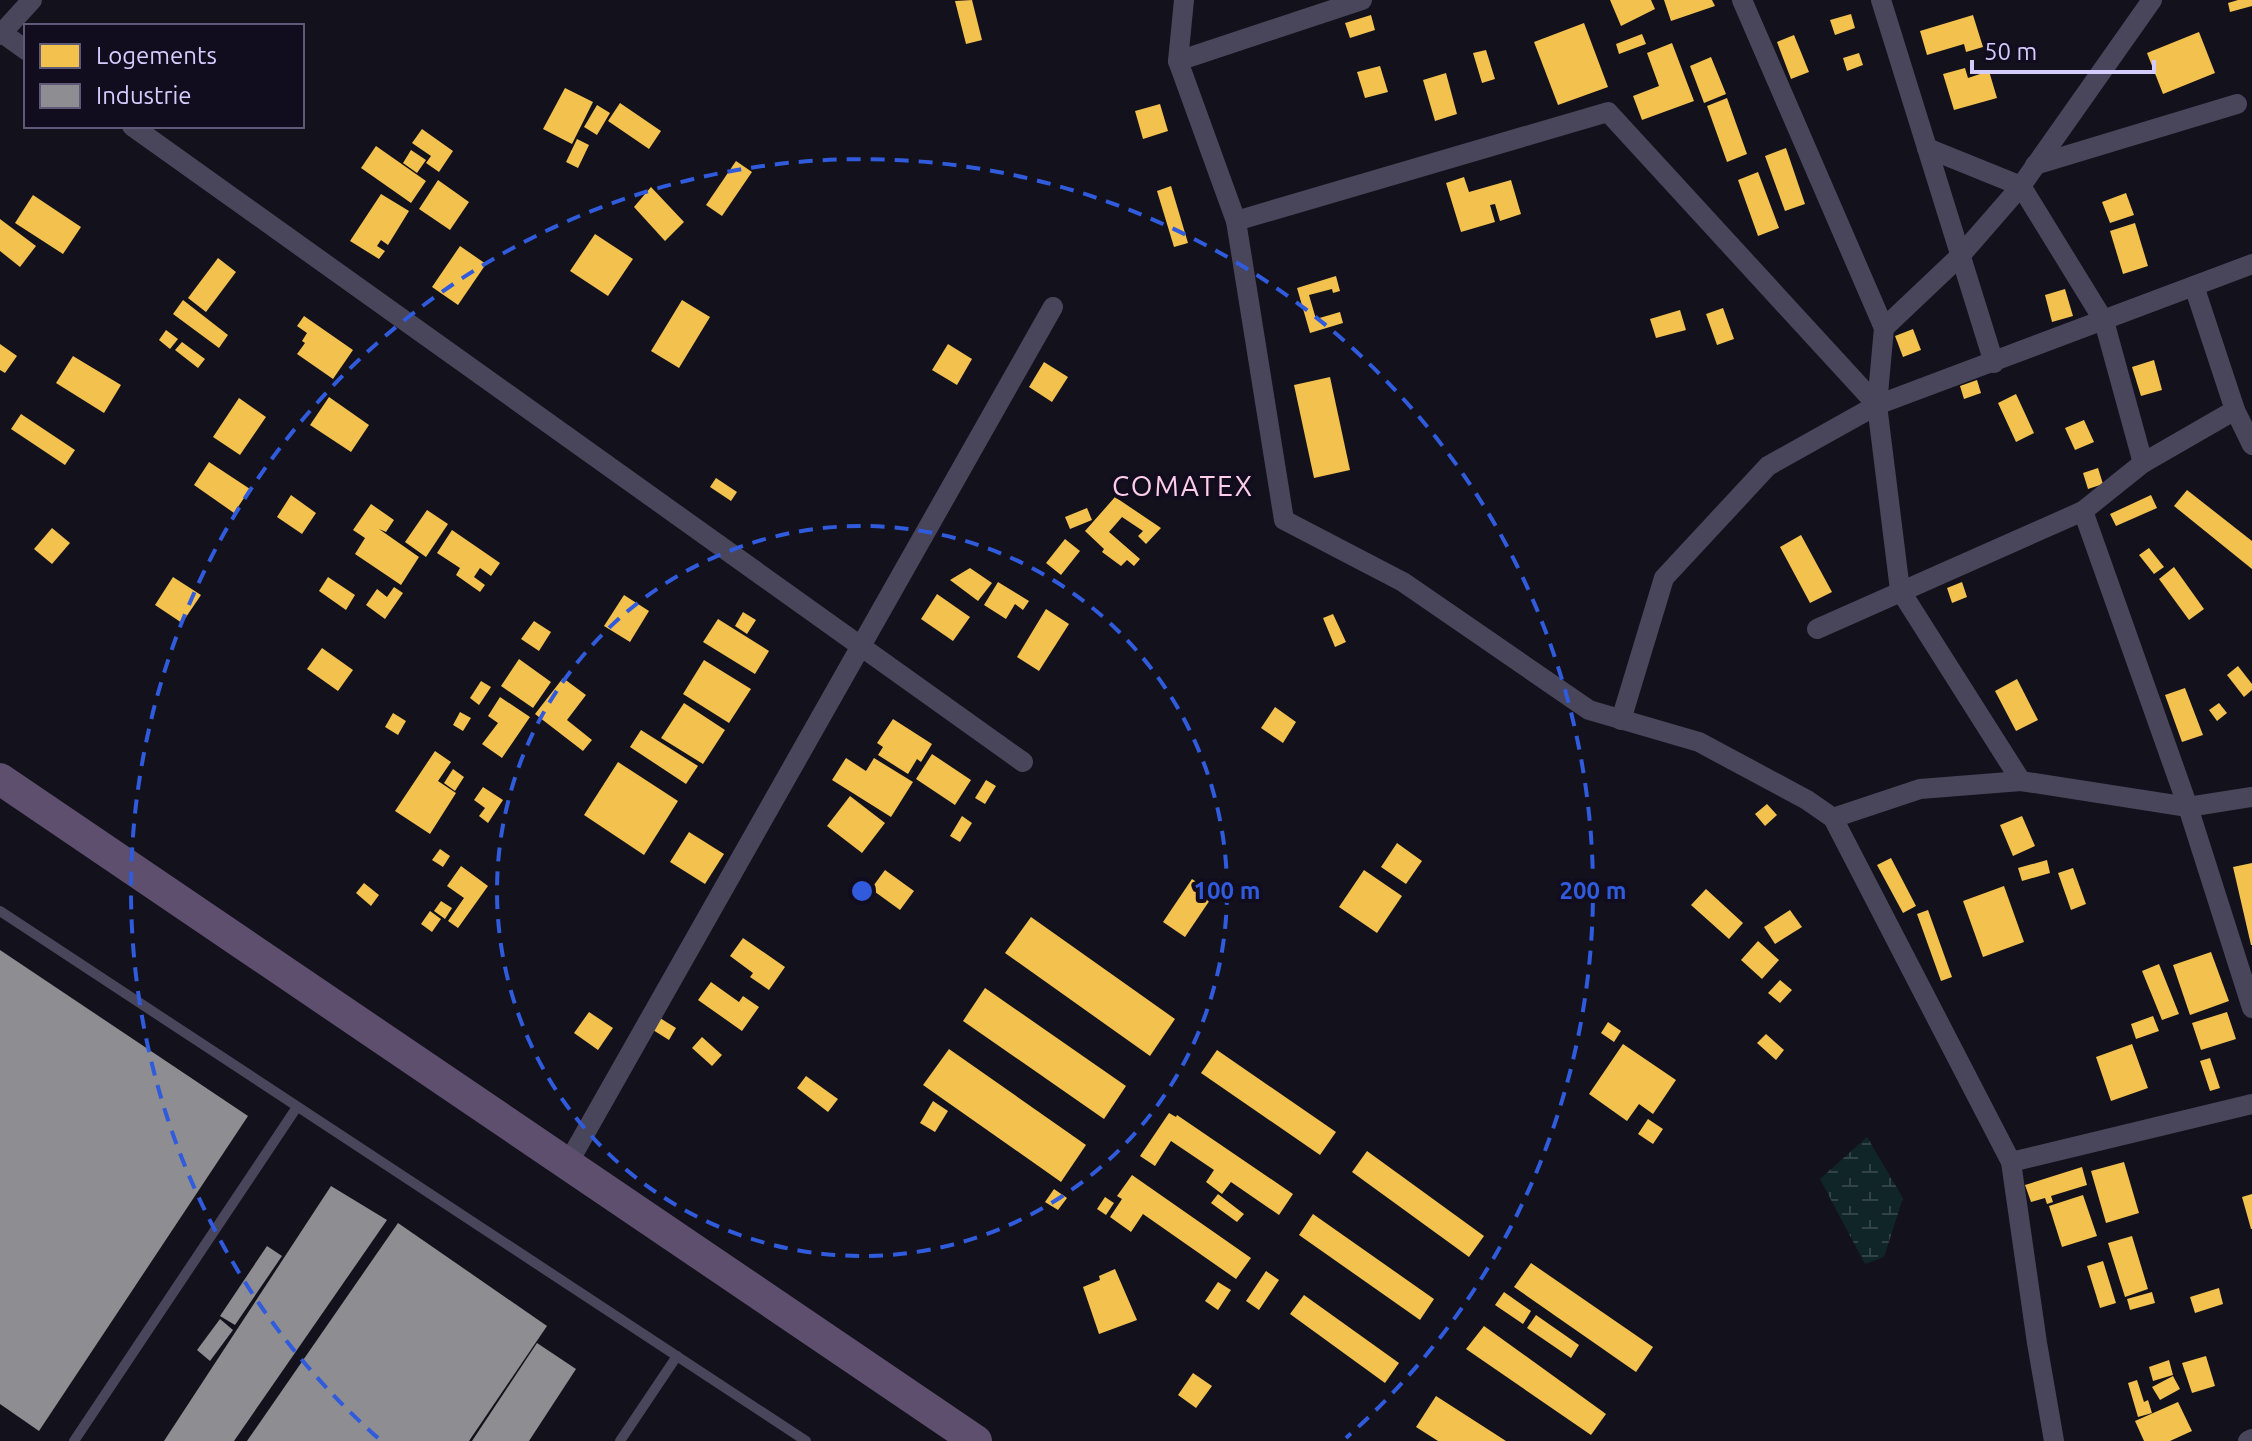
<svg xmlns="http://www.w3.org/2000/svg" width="2252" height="1441" font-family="Ubuntu,sans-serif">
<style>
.wetland{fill:url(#wetland-marsh)}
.homes{fill:#f2c14e}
.industry{fill:#8d8d92}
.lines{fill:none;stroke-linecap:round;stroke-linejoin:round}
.service{stroke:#49465c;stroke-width:10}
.minor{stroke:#49465c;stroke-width:20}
.primary{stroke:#5d4f6d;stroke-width:32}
.ring{fill:none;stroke:#2f5bdc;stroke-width:4;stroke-dasharray:14 10}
.labels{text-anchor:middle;stroke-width:8;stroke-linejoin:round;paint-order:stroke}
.quarter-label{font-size:28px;letter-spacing:2px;fill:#fecee9;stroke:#110d1f}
.centre{fill:#2f5bdc;stroke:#110d1f;stroke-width:4}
.ring-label{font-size:24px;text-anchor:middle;font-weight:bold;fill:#2f5bdc;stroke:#110d1f;stroke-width:8;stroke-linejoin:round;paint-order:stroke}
</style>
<defs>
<pattern id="wetland-marsh" width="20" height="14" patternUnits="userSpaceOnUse" patternTransform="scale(2)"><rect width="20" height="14" fill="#102527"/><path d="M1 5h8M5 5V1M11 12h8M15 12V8" fill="none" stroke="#324347"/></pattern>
</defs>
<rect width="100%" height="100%" fill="#13111b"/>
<polygon class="wetland" points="1867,1137 1903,1198 1884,1257 1865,1264 1820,1179"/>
<g class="homes">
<polygon points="972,0 982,40 966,44 955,1"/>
<polygon points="1610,0 1651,0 1655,9 1621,26"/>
<polygon points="1664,0 1712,0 1715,6 1671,21"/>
<polygon points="2238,0 2252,0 2252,6 2230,12 2228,3"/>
<polygon points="1851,14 1855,28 1835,35 1830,20"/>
<polygon points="1371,15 1375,30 1350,38 1345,23"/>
<polygon points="1973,15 1983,47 1966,52 1964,44 1927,55 1920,31"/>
<polygon points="1584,23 1608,87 1558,105 1534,42"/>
<polygon points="2199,32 2215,73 2163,94 2147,53"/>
<polygon points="1642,34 1646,44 1619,54 1616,44"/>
<polygon points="1794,35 1809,72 1791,79 1777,42"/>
<polygon points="1672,43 1694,101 1642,120 1633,96 1659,86 1647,53"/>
<polygon points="1486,50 1495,79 1482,83 1473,53"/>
<polygon points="1859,53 1863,65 1847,71 1843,58"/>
<polygon points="1711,57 1726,94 1704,103 1690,66"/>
<polygon points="1380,66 1388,92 1365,98 1357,72"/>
<polygon points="1965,68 1968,78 1989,71 1997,98 1954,110 1943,74"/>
<polygon points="1446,73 1457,114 1435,121 1423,80"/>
<polygon points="565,88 593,102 572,144 543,129"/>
<polygon points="1727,98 1747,154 1727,162 1707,106"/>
<polygon points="620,103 661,131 649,149 608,121"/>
<polygon points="1160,104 1168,131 1143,139 1135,111"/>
<polygon points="597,105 610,113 597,135 584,127"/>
<polygon points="422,129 453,151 439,172 426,163 431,156 412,143"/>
<polygon points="577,139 589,145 578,168 566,162"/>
<polygon points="376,146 426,181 411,203 361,168"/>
<polygon points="1786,148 1805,204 1785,211 1765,156"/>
<polygon points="411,150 426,160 417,173 403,163"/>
<polygon points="736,161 752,172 722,216 706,205"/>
<polygon points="1758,172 1779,228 1758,236 1738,180"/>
<polygon points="1464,177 1469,192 1511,180 1521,214 1500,221 1495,204 1490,205 1495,222 1461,232 1446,183"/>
<polygon points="438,180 469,202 450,230 419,209"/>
<polygon points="1171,186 1188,243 1174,247 1157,191"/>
<polygon points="651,187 684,222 665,241 634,207"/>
<polygon points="2126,193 2134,215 2110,223 2102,202"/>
<polygon points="381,194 409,211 388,245 381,240 377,246 385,251 379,259 350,241"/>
<polygon points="33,195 81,227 63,254 15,223"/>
<polygon points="0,219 36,246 20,267 0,251"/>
<polygon points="2135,223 2148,266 2123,274 2110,231"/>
<polygon points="595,234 633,259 608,296 570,271"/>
<polygon points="460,246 486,264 458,305 432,287"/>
<polygon points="218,258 236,272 206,312 188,298"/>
<polygon points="1336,276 1340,291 1333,293 1332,289 1309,295 1316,319 1340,312 1343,323 1310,333 1297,288"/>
<polygon points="2065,289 2073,316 2052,322 2045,295"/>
<polygon points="183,300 228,335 219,348 173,314"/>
<polygon points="682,300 710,317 679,368 651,351"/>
<polygon points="1723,308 1734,339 1717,345 1706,314"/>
<polygon points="1680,310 1686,330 1656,338 1650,319"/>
<polygon points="304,316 353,350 333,379 297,354 305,343 302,341 307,333 297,326"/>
<polygon points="1913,329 1921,350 1903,357 1895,336"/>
<polygon points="166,330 178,339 170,349 159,340"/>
<polygon points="182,342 205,359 198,368 175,350"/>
<polygon points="0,344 17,356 5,373 0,370"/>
<polygon points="948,344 972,359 957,385 932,370"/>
<polygon points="73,356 121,385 104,413 56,383"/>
<polygon points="2154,360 2162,390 2141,396 2132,367"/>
<polygon points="1044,362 1068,377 1052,402 1029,387"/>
<polygon points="1330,377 1350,470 1314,478 1294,385"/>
<polygon points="1977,380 1981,393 1964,399 1960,386"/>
<polygon points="2016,394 2034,433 2016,442 1998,403"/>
<polygon points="329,397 369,425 351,452 310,425"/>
<polygon points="239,398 266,417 240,455 213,437"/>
<polygon points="21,414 75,450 65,465 11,429"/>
<polygon points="2084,420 2094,442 2075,450 2065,428"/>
<polygon points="209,462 250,489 234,513 194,485"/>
<polygon points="2098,468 2103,484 2088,489 2083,473"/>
<polygon points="716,478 737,492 731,501 710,487"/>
<polygon points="2187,490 2252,541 2252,569 2174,506"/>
<polygon points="291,495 316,513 302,534 277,517"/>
<polygon points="2151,495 2157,508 2116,526 2110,514"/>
<polygon points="1115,497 1161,528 1146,544 1138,536 1143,531 1122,517 1109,532 1140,559 1134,566 1127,560 1121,566 1102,552 1104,549 1085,531"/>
<polygon points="371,504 394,520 386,532 379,529 419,557 401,585 355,554 365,538 353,530"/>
<polygon points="1087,508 1092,520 1070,529 1065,517"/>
<polygon points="427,510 448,524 426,557 405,542"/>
<polygon points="52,528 70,543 52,564 34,549"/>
<polygon points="452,530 500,563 491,576 480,568 474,577 485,585 480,592 456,575 460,568 437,553"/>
<polygon points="1801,535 1832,592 1810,603 1780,547"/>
<polygon points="1065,539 1080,551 1061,575 1046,563"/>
<polygon points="2149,548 2164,567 2154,574 2139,555"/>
<polygon points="2174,567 2204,609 2189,620 2159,579"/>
<polygon points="970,568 992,583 978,601 950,580"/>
<polygon points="173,577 201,595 182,623 155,605"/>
<polygon points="328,577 355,595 346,610 319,591"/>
<polygon points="998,582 1029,601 1023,610 1015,604 1006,619 984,605"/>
<polygon points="1962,582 1967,597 1952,603 1947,588"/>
<polygon points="394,587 403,593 385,619 366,605 377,589 387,597"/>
<polygon points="937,594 970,617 953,641 921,619"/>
<polygon points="624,595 649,611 630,642 604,626"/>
<polygon points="1046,609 1069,624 1039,671 1017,657"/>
<polygon points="743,612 756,620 747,634 735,626"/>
<polygon points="1333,614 1346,642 1335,647 1323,618"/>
<polygon points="718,619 769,651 755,674 703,642"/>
<polygon points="534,621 551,632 539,651 521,639"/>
<polygon points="322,648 353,670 338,691 307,669"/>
<polygon points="519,659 551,682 533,708 501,686"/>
<polygon points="704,660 751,689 729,723 683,694"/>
<polygon points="2238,666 2252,684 2252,690 2244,697 2227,675"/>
<polygon points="563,678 586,695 567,720 592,740 583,751 535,714"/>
<polygon points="2017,679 2038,720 2016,731 1995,691"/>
<polygon points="481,681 491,687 479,705 470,698"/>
<polygon points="2185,688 2203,735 2182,742 2165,695"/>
<polygon points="500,697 530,717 502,758 482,744 498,723 488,716"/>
<polygon points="684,703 725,730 703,764 661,738"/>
<polygon points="2219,703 2227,713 2217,721 2209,710"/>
<polygon points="1275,707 1296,722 1283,743 1261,728"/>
<polygon points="460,712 471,718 463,731 453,725"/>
<polygon points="393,713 406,721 398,735 385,727"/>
<polygon points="893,719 932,744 921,762 917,759 908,774 878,755 883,747 877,743"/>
<polygon points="641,730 698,766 686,784 630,747"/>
<polygon points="435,751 451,762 438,781 456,793 430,834 395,811"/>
<polygon points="932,754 971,780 955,805 916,779"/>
<polygon points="846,758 866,771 874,758 913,782 891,817 832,780"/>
<polygon points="618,762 678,801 644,855 584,815"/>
<polygon points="453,769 464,777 455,791 444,783"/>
<polygon points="986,780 996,786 985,804 975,798"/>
<polygon points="483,787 503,800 488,823 479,816 485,808 474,800"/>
<polygon points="850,796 885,823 862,853 827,826"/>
<polygon points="1767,804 1777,815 1765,826 1755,814"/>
<polygon points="962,816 972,823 960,842 950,836"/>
<polygon points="2022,816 2035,846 2013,856 2000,825"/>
<polygon points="689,832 724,854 705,884 670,862"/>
<polygon points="1397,843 1422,861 1406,884 1381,867"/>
<polygon points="440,849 450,856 443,867 432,860"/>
<polygon points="1891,858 1916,906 1903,913 1877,865"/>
<polygon points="2047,860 2050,873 2022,881 2018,868"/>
<polygon points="2252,863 2252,945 2251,945 2233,867"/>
<polygon points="461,866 488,886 458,928 448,921 464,898 447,886"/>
<polygon points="2073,868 2086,904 2071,910 2058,873"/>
<polygon points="885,870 914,891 900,910 871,889"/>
<polygon points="1364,870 1402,896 1377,933 1339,907"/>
<polygon points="1192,879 1214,894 1185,937 1163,922"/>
<polygon points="364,883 379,895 371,906 356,893"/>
<polygon points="2004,886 2024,942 1983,957 1963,901"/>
<polygon points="1706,889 1743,923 1729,939 1691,905"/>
<polygon points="441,901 452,908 445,919 434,911"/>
<polygon points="1790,910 1802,927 1775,944 1764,927"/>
<polygon points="1928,910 1952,977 1941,981 1917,914"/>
<polygon points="430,911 441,919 432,932 421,924"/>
<polygon points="1031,917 1175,1019 1150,1056 1005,953"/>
<polygon points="743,938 785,967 769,990 750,977 753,973 730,956"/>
<polygon points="1758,941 1779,960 1762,979 1741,960"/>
<polygon points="2211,952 2229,1001 2190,1015 2173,965"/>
<polygon points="2159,964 2179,1014 2162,1020 2142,971"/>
<polygon points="1780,980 1792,990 1780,1003 1768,993"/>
<polygon points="711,982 739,1002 743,996 759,1007 742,1031 698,1000"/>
<polygon points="985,988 1126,1086 1104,1119 963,1021"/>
<polygon points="589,1012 613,1028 598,1050 574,1033"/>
<polygon points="2227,1012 2236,1039 2201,1050 2192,1023"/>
<polygon points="2153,1016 2159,1031 2136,1039 2131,1024"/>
<polygon points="660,1018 676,1028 669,1040 653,1030"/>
<polygon points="1608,1022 1621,1031 1614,1042 1601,1033"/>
<polygon points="1766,1034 1784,1050 1776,1060 1757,1043"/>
<polygon points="702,1037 722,1055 712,1066 692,1048"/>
<polygon points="1623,1044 1676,1080 1653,1114 1639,1104 1627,1121 1589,1094"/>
<polygon points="2132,1044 2148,1088 2111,1101 2096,1057"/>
<polygon points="949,1049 1086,1145 1061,1182 923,1085"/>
<polygon points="1217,1050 1336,1132 1320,1155 1201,1073"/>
<polygon points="2210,1058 2220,1088 2210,1091 2200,1061"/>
<polygon points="806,1076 838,1099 828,1112 797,1088"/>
<polygon points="933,1101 948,1111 935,1132 920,1123"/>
<polygon points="1169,1113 1176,1117 1177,1115 1293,1194 1279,1215 1231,1182 1222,1194 1206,1182 1214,1170 1171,1141 1155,1166 1140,1156"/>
<polygon points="1648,1119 1663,1129 1653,1144 1638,1134"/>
<polygon points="1367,1151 1484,1236 1469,1257 1352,1172"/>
<polygon points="2124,1162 2139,1213 2106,1223 2091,1171"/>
<polygon points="2082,1167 2087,1185 2051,1196 2053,1202 2047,1204 2045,1198 2031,1202 2025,1185"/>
<polygon points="1132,1175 1251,1258 1236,1279 1143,1214 1131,1232 1110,1217 1122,1199 1117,1196"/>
<polygon points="1054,1189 1067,1198 1058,1210 1045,1202"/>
<polygon points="1218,1194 1244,1214 1237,1222 1211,1203"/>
<polygon points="2252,1194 2252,1229 2251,1229 2242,1197"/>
<polygon points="2083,1195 2097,1236 2062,1247 2049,1206"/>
<polygon points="1105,1197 1114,1203 1106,1215 1097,1209"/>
<polygon points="1313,1214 1434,1299 1420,1320 1299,1235"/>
<polygon points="2132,1236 2148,1289 2125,1297 2108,1243"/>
<polygon points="2103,1261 2116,1303 2100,1308 2087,1266"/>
<polygon points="1531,1263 1653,1347 1636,1372 1514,1287"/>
<polygon points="1115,1269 1137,1320 1099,1334 1083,1287 1100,1280 1099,1276"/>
<polygon points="1266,1271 1279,1280 1259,1310 1246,1301"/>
<polygon points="1218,1282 1231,1290 1218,1310 1205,1301"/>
<polygon points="2219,1288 2223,1304 2195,1313 2190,1297"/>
<polygon points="1504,1292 1531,1311 1523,1324 1495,1305"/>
<polygon points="2152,1292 2155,1303 2130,1310 2127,1299"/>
<polygon points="1304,1295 1399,1363 1385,1383 1290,1314"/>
<polygon points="1536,1315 1579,1345 1571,1358 1527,1328"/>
<polygon points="1484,1326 1606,1414 1591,1435 1466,1349"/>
<polygon points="2206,1356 2215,1386 2192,1393 2182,1363"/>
<polygon points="2169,1360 2173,1375 2153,1381 2149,1367"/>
<polygon points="1193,1373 1212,1386 1196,1408 1178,1395"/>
<polygon points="2173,1376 2180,1389 2160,1400 2152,1387"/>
<polygon points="2137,1380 2144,1402 2148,1400 2152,1413 2138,1417 2128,1383"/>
<polygon points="1436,1396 1506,1441 1438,1441 1416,1427"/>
<polygon points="2178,1402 2192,1431 2170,1441 2144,1441 2135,1421"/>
</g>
<g class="industry">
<polygon points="0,950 248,1116 39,1431 0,1404"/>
<polygon points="331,1186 387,1220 234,1441 164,1441"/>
<polygon points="398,1223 547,1326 469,1441 247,1441"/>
<polygon points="267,1246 282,1256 235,1325 220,1316"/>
<polygon points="220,1319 233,1330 210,1361 197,1350"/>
<polygon points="537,1343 576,1369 529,1441 472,1441"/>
</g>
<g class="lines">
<g class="service">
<polyline points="0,911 806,1441"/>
<polyline points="74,1441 297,1107"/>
<polyline points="620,1441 677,1356"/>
</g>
<g class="minor">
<polyline points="1184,0 1178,61 1236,221 1284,520 1403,582 1589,710 1699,742 1807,800 1833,818 2011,1162 2037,1343 2054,1441"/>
<polyline points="1742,0 1884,328 1877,405 1900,590 2021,781"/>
<polyline points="1881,0 1994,363"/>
<polyline points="2,33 26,50"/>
<polyline points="0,35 32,0"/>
<polyline points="1178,61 1362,0"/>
<polyline points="132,126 1023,762"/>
<polyline points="1927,148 2021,186 2104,321 2143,463"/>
<polyline points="2035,165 2237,104"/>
<polyline points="1236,221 1608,112 1877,405"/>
<polyline points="2194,286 2235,410 2252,445"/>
<polyline points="1884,328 1960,256 2021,186 2152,0"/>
<polyline points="2083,511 2188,807 2252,1008"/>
<polyline points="1817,629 2083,511 2143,463 2235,410"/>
<polyline points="1621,720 1664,578 1768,466 1877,405 2252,264"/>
<polyline points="1833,818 1920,789 2021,781 2188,807 2252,797"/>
<polyline points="2011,1162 2252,1104"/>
<polyline points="567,1165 1053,307"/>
<polyline points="2248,1441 2252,1439"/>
</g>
<polyline class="primary" points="0,779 976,1441"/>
</g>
<g class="ring">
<circle cx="862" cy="891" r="365"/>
<path d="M378 1438A731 731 0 1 1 1346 1438"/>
</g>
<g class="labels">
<g class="quarter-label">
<text x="1183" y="496">COMATEX</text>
</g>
</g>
<circle cx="862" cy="891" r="12" class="centre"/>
<g class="ring-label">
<text x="1227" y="899">100 m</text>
<text x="1593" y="899">200 m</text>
</g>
<rect x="24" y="24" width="280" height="104" fill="#110d1f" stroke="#5f5978" stroke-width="2"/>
<rect x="40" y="44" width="40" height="24" fill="#f2c14e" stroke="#5f5978" stroke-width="2"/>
<text x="96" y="64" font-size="24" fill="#d5ccfe">Logements</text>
<rect x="40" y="84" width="40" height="24" fill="#8d8d92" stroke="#5f5978" stroke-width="2"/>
<text x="96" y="104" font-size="24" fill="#d5ccfe">Industrie</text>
<path d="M1972 60v12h182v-12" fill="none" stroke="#d5ccfe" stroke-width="4"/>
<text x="1984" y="60" font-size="24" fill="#d5ccfe" stroke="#110d1f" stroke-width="6" paint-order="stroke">50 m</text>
</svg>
